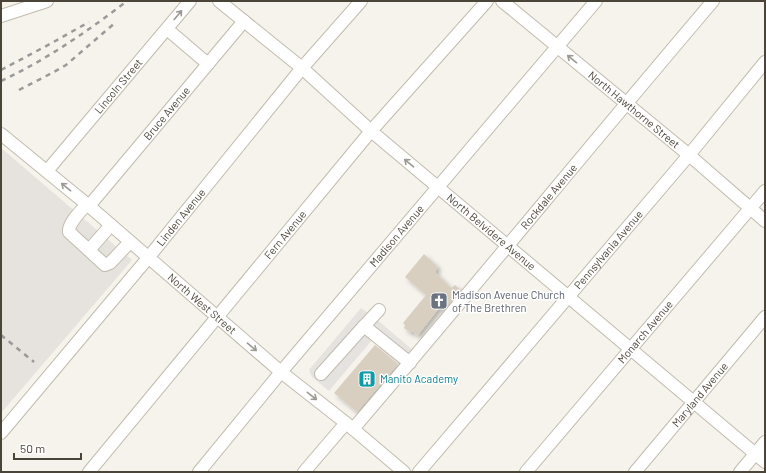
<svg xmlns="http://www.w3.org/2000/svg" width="766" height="473" font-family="Barlow,sans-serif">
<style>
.industrial{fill:#e6e2dd}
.parking{fill:#e5e3e0}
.building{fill:#d8cfc1;filter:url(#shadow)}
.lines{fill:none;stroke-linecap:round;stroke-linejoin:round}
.minor-casing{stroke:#c2bbae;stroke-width:14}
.minor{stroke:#fff;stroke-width:12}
.rail{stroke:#9a9a9a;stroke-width:2.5;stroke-dasharray:5 5;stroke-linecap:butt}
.oneway{stroke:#9c9892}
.labels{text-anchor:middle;stroke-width:3;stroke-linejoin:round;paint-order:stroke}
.street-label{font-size:11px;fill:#4b4439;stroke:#fff}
.worship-label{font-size:11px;fill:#5b616d;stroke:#fff;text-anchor:start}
.culture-label{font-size:11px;fill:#0d838f;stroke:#fff;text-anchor:start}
</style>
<defs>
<filter id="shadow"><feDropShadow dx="3" dy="3" stdDeviation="2" flood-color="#0004"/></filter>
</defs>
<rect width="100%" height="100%" fill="#f6f3ec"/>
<polygon class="industrial" points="1,148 132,260 1,413"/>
<polygon class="parking" points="361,308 375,318 415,352 402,366 372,340 329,391 312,377 309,370"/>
<g class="building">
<polygon points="424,254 438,267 435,272 451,288 455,285 461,290 444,310 440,307 417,336 413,331 411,333 404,328 405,325 403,323 426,295 405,277"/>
<polygon points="375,345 398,364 357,412 334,393"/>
</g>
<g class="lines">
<g class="minor-casing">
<g id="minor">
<path id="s1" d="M 219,1 L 302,68 L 371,131 L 765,462"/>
<path id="s2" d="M 502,1 L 689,155 L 765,221"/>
<polyline points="1,16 47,1"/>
<polyline points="167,29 208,64"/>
<path id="s3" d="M 1,134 L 89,206 L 281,372 L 346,423 L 404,472"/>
<path id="s4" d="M 47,171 L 190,1"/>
<path d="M 87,204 C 81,211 68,223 69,232 L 105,265 L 110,263 L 130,242"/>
<path id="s5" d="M 89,206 L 244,21"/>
<polyline points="89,250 111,225"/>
<polyline points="364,326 379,310"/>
<polyline points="321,374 364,326 410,363"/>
<path id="s6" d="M 353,429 C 474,288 592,143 713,1"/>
<path id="s7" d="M 1,433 L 148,258 L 302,68 L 361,1"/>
<path id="s8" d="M 89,472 L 371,131 L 487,1"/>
<path id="s9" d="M 199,472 L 281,372 L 596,1"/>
<polyline points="304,472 346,423"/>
<path id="s10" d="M 419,472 L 689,155 L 765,62"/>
<path id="s11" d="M 526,472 L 765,191"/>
<path id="s12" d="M 635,472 L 765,317"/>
<polyline points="740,472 765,442"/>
</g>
</g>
<use href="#minor" class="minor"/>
<g class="rail">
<polyline points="1,70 50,44 89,22"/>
<path d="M 1,81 C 46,60 88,31 127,1"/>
<polyline points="19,90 52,73 66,65 116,22"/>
<polyline points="1,335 34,362"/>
</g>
</g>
<defs><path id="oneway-shaft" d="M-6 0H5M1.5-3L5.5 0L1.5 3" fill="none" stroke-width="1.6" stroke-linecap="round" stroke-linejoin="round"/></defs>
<g class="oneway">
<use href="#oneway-shaft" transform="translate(178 15) rotate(-50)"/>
<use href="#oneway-shaft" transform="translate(572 59) rotate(-141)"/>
<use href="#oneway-shaft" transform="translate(409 163) rotate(-140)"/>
<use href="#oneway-shaft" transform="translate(66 187) rotate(-141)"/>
<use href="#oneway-shaft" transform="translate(252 347) rotate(40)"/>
<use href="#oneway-shaft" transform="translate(312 396) rotate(38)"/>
</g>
<defs>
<g id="church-square" transform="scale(0.9)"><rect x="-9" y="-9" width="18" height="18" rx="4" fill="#6b7280" stroke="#fff"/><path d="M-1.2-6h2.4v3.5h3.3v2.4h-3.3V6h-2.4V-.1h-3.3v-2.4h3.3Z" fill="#fff"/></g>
<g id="building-square" transform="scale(0.9)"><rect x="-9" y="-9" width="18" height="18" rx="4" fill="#0f9aa8" stroke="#fff"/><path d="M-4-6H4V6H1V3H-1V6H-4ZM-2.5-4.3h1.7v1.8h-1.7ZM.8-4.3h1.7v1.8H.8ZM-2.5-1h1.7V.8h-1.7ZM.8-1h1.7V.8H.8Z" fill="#fff"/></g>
</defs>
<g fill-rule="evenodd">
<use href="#church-square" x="439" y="301"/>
<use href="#building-square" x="367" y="379"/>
</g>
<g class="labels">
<g class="street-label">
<text dy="4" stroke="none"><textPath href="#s4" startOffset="111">Lincoln Street</textPath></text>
<text dy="4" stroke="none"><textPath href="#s2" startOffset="171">North Hawthorne Street</textPath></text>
<text dy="4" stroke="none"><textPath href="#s5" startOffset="121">Bruce Avenue</textPath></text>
<text dy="4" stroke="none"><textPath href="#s6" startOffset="304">Rockdale Avenue</textPath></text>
<text dy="4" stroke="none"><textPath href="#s7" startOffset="281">Linden Avenue</textPath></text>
<text dy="4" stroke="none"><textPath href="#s1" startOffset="357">North Belvidere Avenue</textPath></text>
<text dy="4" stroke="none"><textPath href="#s8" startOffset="308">Fern Avenue</textPath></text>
<text dy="4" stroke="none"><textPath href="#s9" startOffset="308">Madison Avenue</textPath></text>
<text dy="4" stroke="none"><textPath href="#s10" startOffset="292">Pennsylvania Avenue</textPath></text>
<text dy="4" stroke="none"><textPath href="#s3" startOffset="263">North West Street</textPath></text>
<text dy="4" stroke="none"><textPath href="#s11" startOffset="184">Monarch Avenue</textPath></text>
<text dy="4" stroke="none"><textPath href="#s12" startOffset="101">Maryland Avenue</textPath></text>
</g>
<g class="worship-label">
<text x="452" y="299">Madison Avenue Church<tspan x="452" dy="13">of The Brethren</tspan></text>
</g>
<g class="culture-label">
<text x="380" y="383">Manito Academy</text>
</g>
</g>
<rect width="766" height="473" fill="none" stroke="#4b4439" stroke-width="4"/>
<path d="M14 453v6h67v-6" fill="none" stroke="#4b4439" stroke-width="2"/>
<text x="20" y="453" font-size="12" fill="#4b4439" stroke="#ffffff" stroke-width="3" paint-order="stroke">50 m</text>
</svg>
